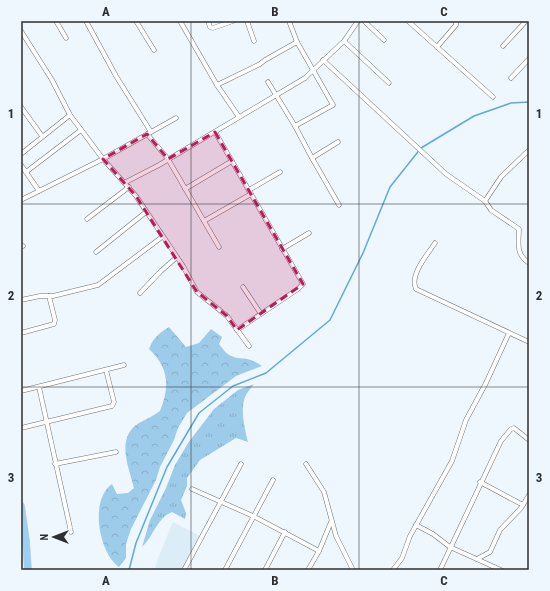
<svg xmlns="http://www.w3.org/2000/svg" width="550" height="591" font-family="'Roboto Condensed',sans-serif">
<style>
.built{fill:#dcedf8}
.grass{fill:url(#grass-tufts)}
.forest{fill:url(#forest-crowns)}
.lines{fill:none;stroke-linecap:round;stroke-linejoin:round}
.stream{stroke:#60a9d8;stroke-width:1.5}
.minor-casing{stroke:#6b7379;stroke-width:5}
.trunk-casing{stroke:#d5d5d6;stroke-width:8}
.minor{stroke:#fff;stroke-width:4}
.trunk{stroke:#9cd0f2;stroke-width:7}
.marked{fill:#c2185b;fill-opacity:0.2;stroke:#c2185b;stroke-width:3;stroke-dasharray:8 5;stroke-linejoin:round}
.grid{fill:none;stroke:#2c2f31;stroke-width:1;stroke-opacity:0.55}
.neatline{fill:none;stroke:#2c2f31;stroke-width:1.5}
.grid-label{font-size:13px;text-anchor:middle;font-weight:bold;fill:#2c2f31}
</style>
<defs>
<pattern id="grass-tufts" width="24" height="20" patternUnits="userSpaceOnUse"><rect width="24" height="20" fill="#9dcbea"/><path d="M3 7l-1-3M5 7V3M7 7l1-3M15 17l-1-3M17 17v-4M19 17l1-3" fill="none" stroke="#87afc9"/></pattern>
<pattern id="forest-crowns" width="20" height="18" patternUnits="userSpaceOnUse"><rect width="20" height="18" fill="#9dcbea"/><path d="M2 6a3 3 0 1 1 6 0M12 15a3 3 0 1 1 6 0" fill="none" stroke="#87afc9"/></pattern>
</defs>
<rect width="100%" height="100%" fill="#eef7fe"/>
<polygon class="built" points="173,522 202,537 184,570 155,570 157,561"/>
<path class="grass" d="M 254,384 C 251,388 247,392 245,397 C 240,410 245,430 248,442 L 236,438 L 200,460 L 187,478 L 187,486 L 181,500 L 186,513 L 185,519 L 172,512 C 157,518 153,537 142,547 L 150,520 L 166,488 L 175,465 L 188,443 L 214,409 L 238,390 Z"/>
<path class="forest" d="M 169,327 L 186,347 L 199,343 L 211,329 L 222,337 L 219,344 C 222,348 226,354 231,356 C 243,361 247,355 262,366 L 236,376 L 187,413 L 178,428 L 174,440 L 160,467 L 156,480 L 131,529 L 126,544 L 126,558 L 119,567 C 99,553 89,500 112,484 L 117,494 L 128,493 L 134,488 C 129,467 115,438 139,423 C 146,419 153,416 160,411 C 170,386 169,368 149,349 C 153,338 159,333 169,327 Z"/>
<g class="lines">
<polyline class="stream" points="129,570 136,543 167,467 199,413 233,386 266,373 330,320 363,253 390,187 421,148 474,116 511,103 529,102"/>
<g class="minor-casing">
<g id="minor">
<polyline points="56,21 66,38"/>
<polyline points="86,21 116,76 151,132"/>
<polyline points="136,21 154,50"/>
<polyline points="180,21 217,85 239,117"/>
<polyline points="208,21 210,27 213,28 233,21"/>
<polyline points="247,21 254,41"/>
<polyline points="289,21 297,42 333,105 295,126"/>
<polyline points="364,21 384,40"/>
<polyline points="408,21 493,97"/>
<polyline points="21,31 52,80 70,115 103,159 136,196 183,266 197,292 227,316 249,346"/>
<polyline points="344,41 389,83"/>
<polyline points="503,46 526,21"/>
<polyline points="437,47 456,25 456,21"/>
<path d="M 323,60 L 446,174 L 485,201 L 491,210 L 519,229 C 519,242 515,254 529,263"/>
<polyline points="511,78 529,59"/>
<polyline points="268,82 295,126 312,158 339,205"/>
<polyline points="217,85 260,64 265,60 297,42"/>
<polyline points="21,107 42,136"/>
<polyline points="215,132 303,284 298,289 237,330"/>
<polyline points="147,134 168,159 219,247"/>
<polyline points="21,154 70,115"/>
<polyline points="312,158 338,142"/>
<polyline points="21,165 39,191"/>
<polyline points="26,172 81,130"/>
<polyline points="126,182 159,165 305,78 344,41 358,21"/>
<polyline points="185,189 232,161"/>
<polyline points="249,190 280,172"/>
<polyline points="21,200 103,159 176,118"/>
<polyline points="485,201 501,177 528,151"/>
<polyline points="87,219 129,187"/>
<polyline points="204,221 251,194"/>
<path d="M 435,243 C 428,254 409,275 416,289 L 529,342"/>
<polyline points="21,246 23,246"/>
<polyline points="282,249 309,233"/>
<polyline points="96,252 146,212"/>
<polyline points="243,287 261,314"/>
<polyline points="140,293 161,271 177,257"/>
<polyline points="21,300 40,296 53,296 98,285 162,237"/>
<polyline points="21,333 54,324 55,320 49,296"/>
<polyline points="39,387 71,532"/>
<polyline points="21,391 124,365"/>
<polyline points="21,428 112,406 114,402 106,370"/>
<polyline points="55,464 116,452"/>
<polyline points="306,464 324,492 336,536 353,570"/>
<polyline points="480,482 523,505"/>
<polyline points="192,489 253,516 319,551"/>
<polyline points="416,525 433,534 450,547 501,570"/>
<polyline points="477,559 490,552 500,530 521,508 529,495"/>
<polyline points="184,570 241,464"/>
<polyline points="225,570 273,480"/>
<polyline points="265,570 285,532"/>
<polyline points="308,570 319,551 331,522"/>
<polyline points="393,570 402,558 410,536 452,461 466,420 486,383 509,333"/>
<polyline points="440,570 501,441 511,429 514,428 529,440"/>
</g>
</g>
<g class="trunk-casing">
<polyline id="trunk" points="21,506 26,541 28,570"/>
</g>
<use href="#minor" class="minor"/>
<use href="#trunk" class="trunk"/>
</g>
<path class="marked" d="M 215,132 L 303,284 L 237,330 L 227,316 L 197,292 L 136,196 L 103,159 L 147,134 L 168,159 Z"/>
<path class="grid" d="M 191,21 L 191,570M 359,21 L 359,570M 21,204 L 529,204M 21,387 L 529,387"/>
<rect width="550" height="591" fill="none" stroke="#eef7fe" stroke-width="44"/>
<g transform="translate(54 537) rotate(270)" stroke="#eef7fe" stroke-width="3" paint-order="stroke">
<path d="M0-3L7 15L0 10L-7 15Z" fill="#2c2f31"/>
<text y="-6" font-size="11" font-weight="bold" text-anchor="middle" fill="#2c2f31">N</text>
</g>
<rect x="22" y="22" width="506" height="547" class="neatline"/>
<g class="grid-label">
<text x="106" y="16">A</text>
<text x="275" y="16">B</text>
<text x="444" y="16">C</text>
<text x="11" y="118">1</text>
<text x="539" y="118">1</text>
<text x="11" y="300">2</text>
<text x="539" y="300">2</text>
<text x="11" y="482">3</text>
<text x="539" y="482">3</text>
<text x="106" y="585">A</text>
<text x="275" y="585">B</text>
<text x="444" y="585">C</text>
</g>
</svg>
